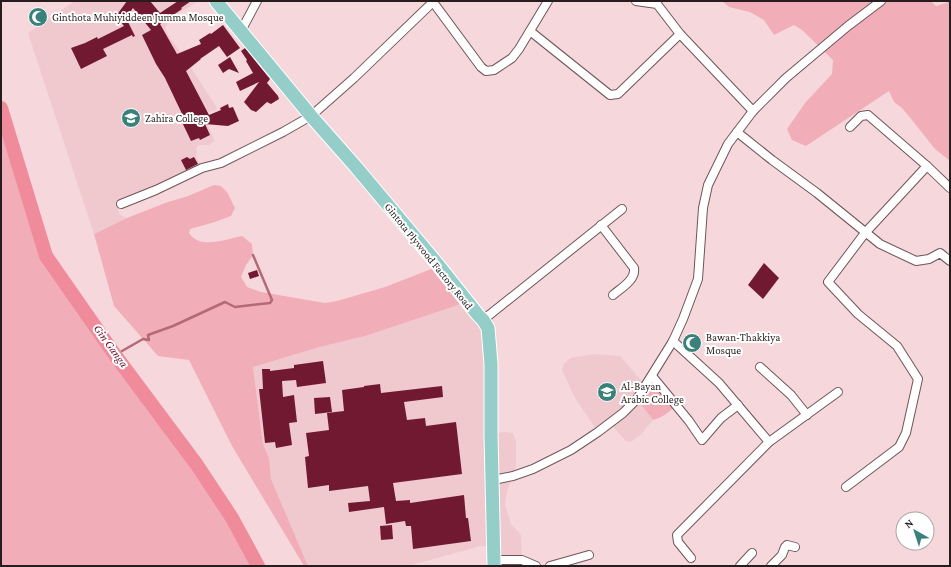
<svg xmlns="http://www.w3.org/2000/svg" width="951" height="567" font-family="'Crimson Pro',serif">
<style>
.built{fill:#efc9ce}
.green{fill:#f2aeb8}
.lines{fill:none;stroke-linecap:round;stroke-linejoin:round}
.stream{stroke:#b46a76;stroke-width:2.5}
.river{stroke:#f08b9c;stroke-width:14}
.building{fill:#721932}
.street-casing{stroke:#6e5558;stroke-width:10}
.primary-casing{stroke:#fff;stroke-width:15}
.street{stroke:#fff;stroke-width:8}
.primary{stroke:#95cec9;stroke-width:13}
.labels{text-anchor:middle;stroke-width:4;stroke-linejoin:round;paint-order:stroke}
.poi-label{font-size:11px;fill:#271d1e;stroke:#fff;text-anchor:start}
.street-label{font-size:11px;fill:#271d1e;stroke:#fff}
.water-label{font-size:12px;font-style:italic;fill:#711831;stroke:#fff}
</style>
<rect width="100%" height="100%" fill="#f6d8dc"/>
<g class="built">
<polygon points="75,1 199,1 177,14 168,23 165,28 167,33 174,43 190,66 217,108 216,110 209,112 206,116 206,119 210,131 215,141 209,145 198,145 196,149 197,152 196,157 202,168 121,204 118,209 119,213 122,216 127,218 94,234 28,33"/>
<polygon points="467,302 483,320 491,434 504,432 513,433 516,442 516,465 513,476 507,491 505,505 511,524 521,535 522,560 494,560 493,547 481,546 408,566 308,566 271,479 269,458 263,444 253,367 320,347 365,336"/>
<polygon points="595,354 620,356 646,386 637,399 653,420 641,434 631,442 626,441 623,438 610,423 598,432 575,398 562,370 564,364 570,358"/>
</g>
<g class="green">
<polygon points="722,1 931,1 936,6 946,3 950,1 950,161 935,149 912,120 902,108 894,102 889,91 806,146 792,140 787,129 805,103 832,74 833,60 802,30 794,25 774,35 764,20 750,12 729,7"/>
<polygon points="1,108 46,257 115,355 197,465 232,518 258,566 1,566"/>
<path d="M 214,185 L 221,186 L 227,192 L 235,208 L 231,216 L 215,222 L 190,229 L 189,233 C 200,250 226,239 242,236 L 252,244 L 253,255 L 246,265 L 241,277 L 247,287 L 261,292 L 325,303 L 337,301 L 385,287 L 439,266 L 467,302 L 365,336 L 320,347 L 253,367 L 263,444 L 269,458 L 271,479 L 308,566 L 304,566 L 232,446 L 189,360 L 158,356 L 114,306 L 94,234 L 127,218 L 165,203 L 188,196 Z"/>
<path d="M 652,376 L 676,405 C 670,412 663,417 653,420 L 637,399 Z"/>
</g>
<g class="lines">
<polyline class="stream" points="115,355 143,339 149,340 148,335 173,326 225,302 235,307 270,303 272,300 253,255"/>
<polyline class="river" points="1,108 46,256 115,355 197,465 232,518 258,566"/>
</g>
<g class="building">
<polygon points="127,1 150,1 160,13 178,1 191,1 181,8 182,9 160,24 177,54 201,44 199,40 210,33 211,34 223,25 240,48 227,57 219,46 200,59 201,59 186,71 209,115 221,110 220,108 228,104 229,108 233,107 239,121 228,126 205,124 210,135 200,140 199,138 191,141 181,120 184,118 165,78 156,64 142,35 151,30 133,8 126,18 135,36 133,37 132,35 103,49 107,56 81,69 71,48 85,43 97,37 98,39 124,26 116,16"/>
<polygon points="245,48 270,79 267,83 278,96 279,99 271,104 267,102 256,112 251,110 244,102 259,82 240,91 236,82 253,73 246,61 247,60 241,51"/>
<polygon points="230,57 239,73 229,69 223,73 218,65"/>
<polygon points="187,157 190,159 194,157 198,164 186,170 181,160"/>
<polygon points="764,263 779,278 763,299 748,285"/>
<polygon points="257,270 259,276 250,279 248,273"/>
<polygon points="323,361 326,383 297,387 296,380 282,381 283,397 294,395 297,422 289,423 292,445 276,448 275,442 265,443 259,389 263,389 262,369 270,369 270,371 294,368 294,365"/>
<polygon points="380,384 381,393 442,386 443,397 404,402 407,420 425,418 426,426 456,422 462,474 393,483 396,501 410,500 410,503 464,495 466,518 468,518 471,541 413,549 411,526 406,526 405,521 386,524 384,507 349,512 348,503 370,501 368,486 329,491 329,485 308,488 305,457 309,456 306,433 329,430 327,413 344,411 342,390 364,387 364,386"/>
<polygon points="330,397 332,412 315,414 314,398"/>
<polygon points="392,525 393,539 381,540 380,526"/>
</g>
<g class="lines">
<g class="street-casing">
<g id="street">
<polyline points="636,1 657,4 680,34 753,111"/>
<polyline points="433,2 481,67 486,71 494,70 512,58 519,49 548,1"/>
<polyline points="241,31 257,1"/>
<polyline points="530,31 610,95 618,94 680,34"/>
<polyline points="850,127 861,116 868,115 927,166"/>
<polyline points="737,132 772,160 817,193 880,244 916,261 929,259 940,253 950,261"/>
<polyline points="121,204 156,190 202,168 221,163 283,132 311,116 354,78 434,1"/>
<path d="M 601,225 L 634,268 C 636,280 621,288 613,295"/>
<polyline points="483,320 622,209"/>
<polyline points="673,341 719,383 769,442"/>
<polyline points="760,367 791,395 807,415"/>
<polyline points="652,376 689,421 702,440 721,418 738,405"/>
<polyline points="493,480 513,476 533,469 571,450 598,432 623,413 637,399 673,341 683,319 698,279 703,208 708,185 728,144 753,111 786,78 848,26 881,1"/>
<polyline points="846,487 899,447 906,433 918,379 897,346 858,314 828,282 865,233 927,166 950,188"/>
<polyline points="691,558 678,542 677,535 769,442 838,392"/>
<polyline points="494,560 522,560 536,566"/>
<polyline points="550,566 589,555"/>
<polyline points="740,566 752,553"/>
<polyline points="771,566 782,555 785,547 787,545 795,547"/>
</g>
</g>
<g class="primary-casing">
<polyline id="primary" points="216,1 311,116 356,167 439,266 478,315 483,320 488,328 491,364 491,434 494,566"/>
</g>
<use href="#street" class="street"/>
<use href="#primary" class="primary"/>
</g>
<defs>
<g id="mosque-disc" transform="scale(1)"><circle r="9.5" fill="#3a817a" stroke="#fff"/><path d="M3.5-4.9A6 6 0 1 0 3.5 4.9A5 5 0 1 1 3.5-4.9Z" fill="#fff"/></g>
<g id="school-disc" transform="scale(1)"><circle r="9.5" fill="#3a817a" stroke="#fff"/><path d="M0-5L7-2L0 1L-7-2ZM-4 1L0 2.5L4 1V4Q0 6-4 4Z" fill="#fff"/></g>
</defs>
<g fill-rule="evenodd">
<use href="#mosque-disc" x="38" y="17"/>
<use href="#school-disc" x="131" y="118"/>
<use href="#mosque-disc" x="692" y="343"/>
<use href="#school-disc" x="607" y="392"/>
</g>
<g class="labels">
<g class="poi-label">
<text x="52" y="21">Ginthota Muhiyiddeen Jumma Mosque</text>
<text x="145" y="122">Zahira College</text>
<text x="706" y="341">Bawan-Thakkiya<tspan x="706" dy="13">Mosque</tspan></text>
<text x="621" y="390">Al-Bayan<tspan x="621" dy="13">Arabic College</tspan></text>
</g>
<g class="street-label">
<text transform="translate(429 256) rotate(51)" y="4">Gintota Plywood Factory Road</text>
</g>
<g class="water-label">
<text transform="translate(111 346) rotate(54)" y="4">Gin Ganga</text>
</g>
</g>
<rect width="951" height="567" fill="none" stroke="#271d1e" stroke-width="4"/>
<g transform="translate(915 531) rotate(321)"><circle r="19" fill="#ffffff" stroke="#a9a5a5"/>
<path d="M0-3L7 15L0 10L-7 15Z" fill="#3a817a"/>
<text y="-6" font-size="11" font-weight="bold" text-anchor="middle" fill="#271d1e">N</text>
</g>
</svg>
